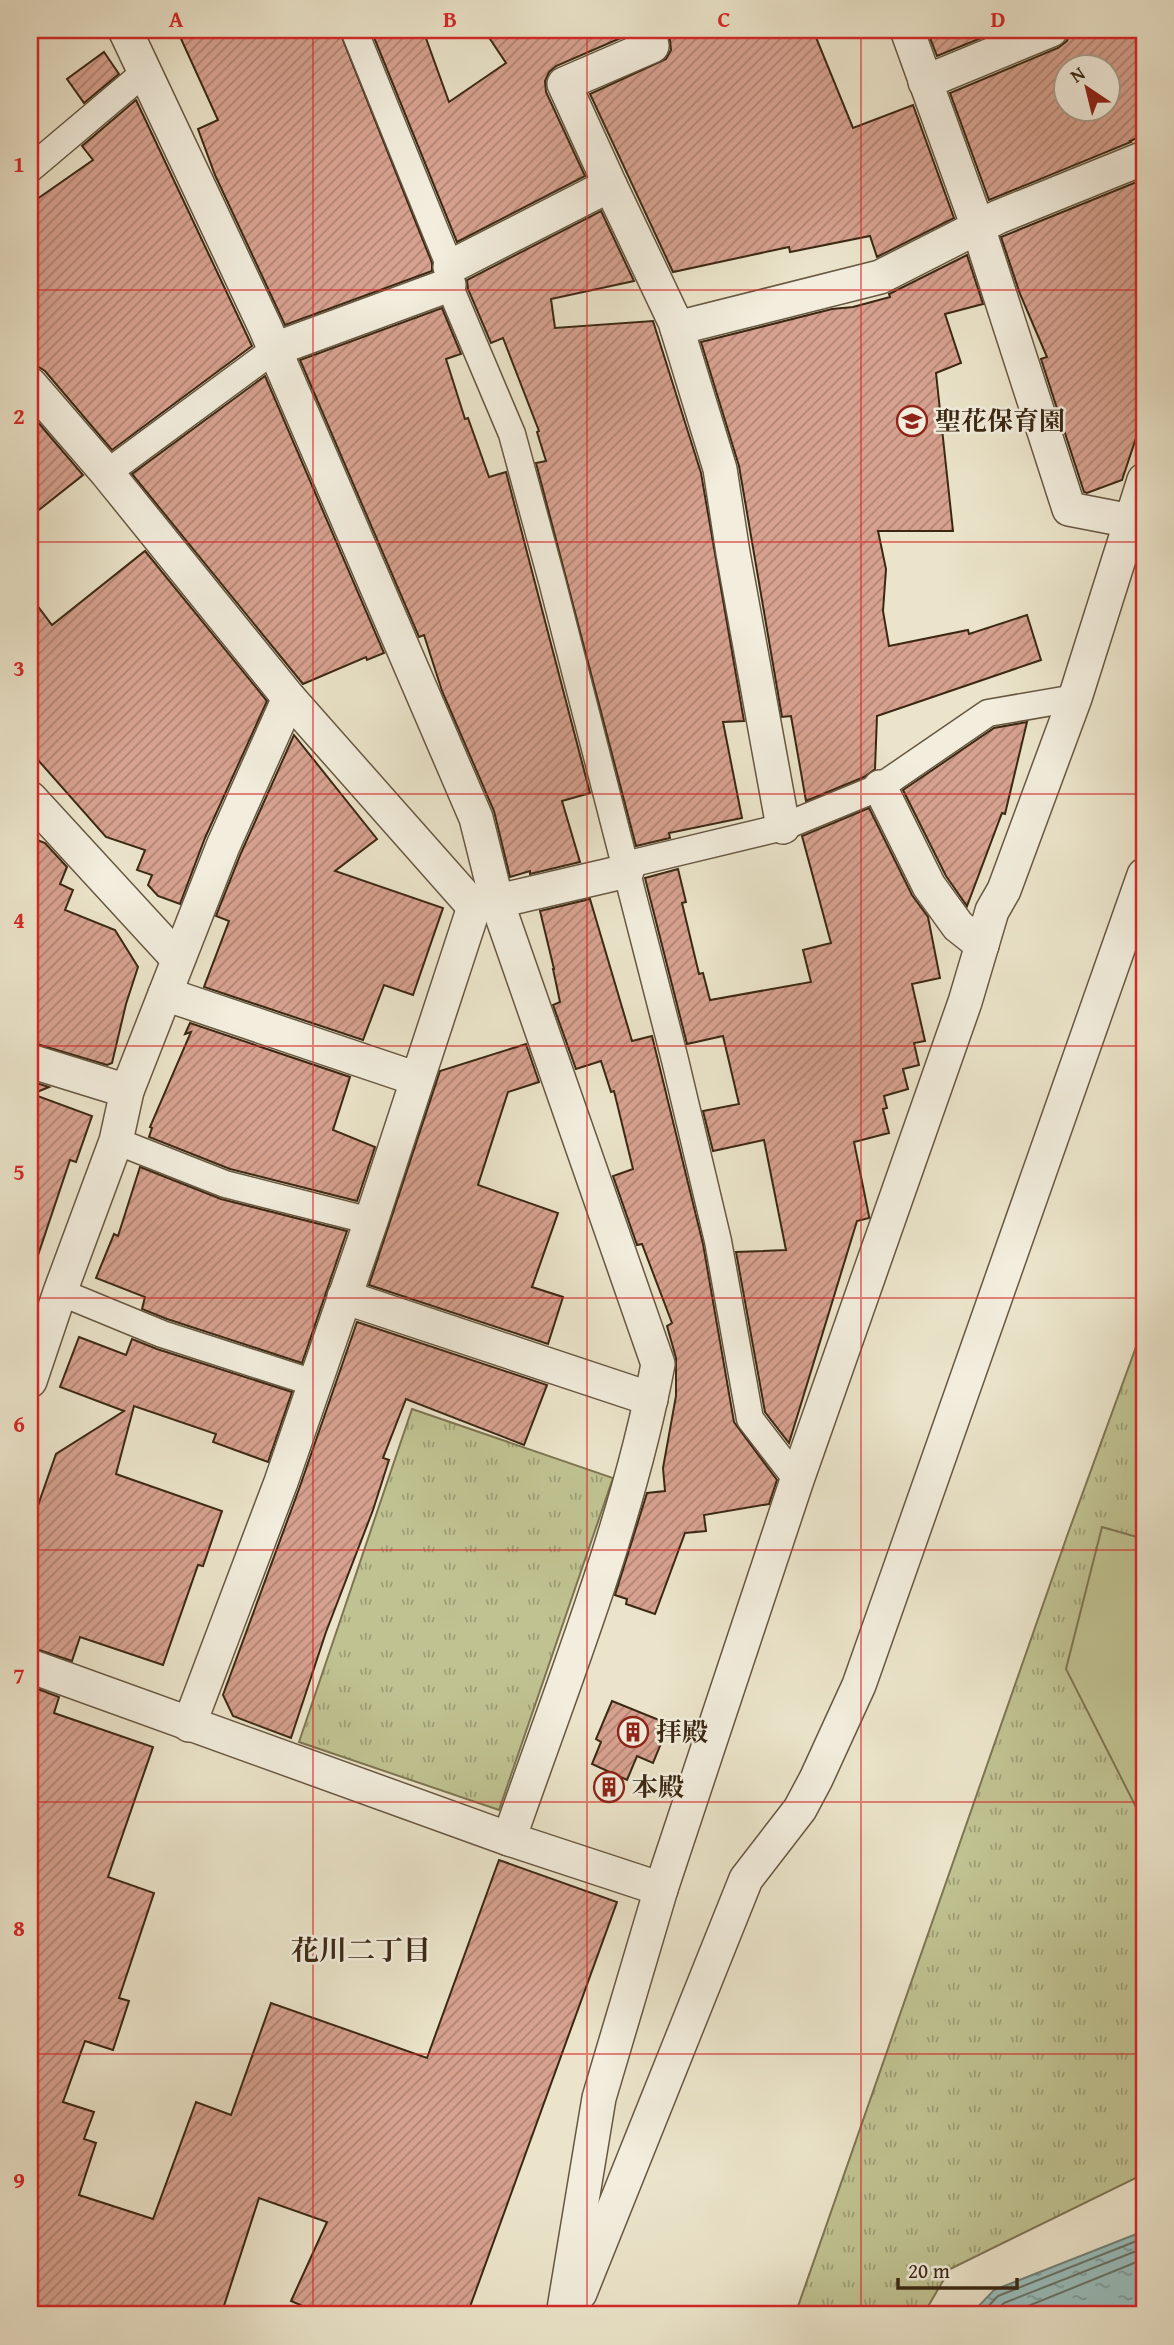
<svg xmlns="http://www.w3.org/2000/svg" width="1174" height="2345" font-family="'Gentium Book Plus','Noto Serif JP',serif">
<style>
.park{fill:url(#park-tufts);stroke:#7e7552;stroke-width:2}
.pitch{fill:#c0c291;stroke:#7e7552;stroke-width:2}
.water{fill:url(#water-ripples);stroke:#738278;stroke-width:2}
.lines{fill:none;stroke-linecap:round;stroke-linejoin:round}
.shore{stroke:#6a7368;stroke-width:2}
.building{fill:url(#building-hatch);stroke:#3b2813;stroke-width:2;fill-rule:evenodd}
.pedestrian-casing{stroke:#675741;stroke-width:29}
.minor-casing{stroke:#675741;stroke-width:36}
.pedestrian{stroke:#f2eddd;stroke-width:26}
.minor{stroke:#f2eddd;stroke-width:33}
.grid{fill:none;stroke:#d62828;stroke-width:2;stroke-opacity:0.55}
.labels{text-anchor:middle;stroke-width:5;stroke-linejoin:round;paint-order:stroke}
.poi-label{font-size:26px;font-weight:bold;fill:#3b2813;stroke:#f2eddd;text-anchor:start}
.neighbourhood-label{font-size:28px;font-weight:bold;fill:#3b2813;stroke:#f2eddd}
.neatline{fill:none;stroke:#d62828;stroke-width:2.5}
.grid-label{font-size:23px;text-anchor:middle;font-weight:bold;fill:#d62828}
</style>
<defs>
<pattern id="park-tufts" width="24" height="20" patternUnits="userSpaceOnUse" patternTransform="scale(1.75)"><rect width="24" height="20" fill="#c0c291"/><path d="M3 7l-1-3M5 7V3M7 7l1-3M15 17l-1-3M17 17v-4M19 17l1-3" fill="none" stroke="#9d9e75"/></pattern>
<pattern id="water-ripples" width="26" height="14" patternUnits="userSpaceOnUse" patternTransform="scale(1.75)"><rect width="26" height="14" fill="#99bebc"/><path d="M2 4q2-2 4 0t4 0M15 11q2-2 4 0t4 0" fill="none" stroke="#7e9a98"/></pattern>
<pattern id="building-hatch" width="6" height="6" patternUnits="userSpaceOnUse" patternTransform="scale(1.75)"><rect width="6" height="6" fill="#d7a18f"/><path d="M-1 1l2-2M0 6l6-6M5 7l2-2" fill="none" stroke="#b08374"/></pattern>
</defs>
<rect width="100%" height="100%" fill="#ebe4ca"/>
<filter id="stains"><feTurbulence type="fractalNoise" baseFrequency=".00286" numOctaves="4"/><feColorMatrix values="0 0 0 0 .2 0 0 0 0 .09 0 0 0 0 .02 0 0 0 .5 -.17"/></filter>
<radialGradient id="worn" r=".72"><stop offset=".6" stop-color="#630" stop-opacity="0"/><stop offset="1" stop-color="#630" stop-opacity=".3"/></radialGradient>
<g class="park">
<polygon points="1144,1325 1144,2174 950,2269 923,2315 795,2315 1067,1536"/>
<polygon points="412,1409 613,1478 499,1810 299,1742"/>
</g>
<polygon class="pitch" points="1102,1527 1144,1539 1144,1812 1137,1809 1066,1669"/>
<polygon class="water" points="1144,2231 1144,2315 970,2315 994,2290"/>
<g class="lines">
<g class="shore">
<polyline points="980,2315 998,2296 1144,2238"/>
<polyline points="992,2315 1004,2303 1144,2248"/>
<polyline points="1006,2315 1144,2259"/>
</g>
</g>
<g class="building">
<polygon points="177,30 339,30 432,263 432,271 285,325 215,175 198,129 218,120"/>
<polygon points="371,30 423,30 449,102 506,63 484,30 630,30 630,34 556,66 549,72 545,81 546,92 585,176 457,242"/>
<polygon points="669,30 813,30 853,128 913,105 954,218 877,257 870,236 790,252 789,247 673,272 590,94 666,59 671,50"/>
<polygon points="927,30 1001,30 937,56"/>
<path d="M 1070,30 L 1144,30 L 1144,135 L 1130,141 L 1131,142 L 989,200 L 950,93 L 1058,48 L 1067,41 ZM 1066,66 L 1108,66 L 1108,108 L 1066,108 Z"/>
<polygon points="104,52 119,74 84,103 67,79"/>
<polygon points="136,100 252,346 112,450 45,371 37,366 30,365 30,204 93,160 82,146"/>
<polygon points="1144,179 1144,414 1122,480 1087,493 1084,492 1041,359 1047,357 1020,294 1001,237"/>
<polygon points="601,211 634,281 551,299 555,328 653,321 701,473 744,721 723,722 742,818 669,833 670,838 636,846 536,463 546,461 537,432 539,431 503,338 491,343 468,289 467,280"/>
<polygon points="967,255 983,304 945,314 961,363 936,373 953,531 878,531 886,569 883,611 889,646 968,630 969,634 1027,615 1041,660 877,716 875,769 864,777 806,801 791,716 782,717 739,466 701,342 832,309 853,307 890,297 889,294"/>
<polygon points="442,308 461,354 446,359 465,419 468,418 489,477 506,472 590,793 562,801 580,862 530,874 530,871 510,877 494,811 442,691 424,635 419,637 300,360"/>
<polygon points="265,376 384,653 367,660 366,657 303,684 132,474"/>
<polygon points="30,413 83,475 30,517"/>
<polygon points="145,551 267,701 205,838 180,904 158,896 148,885 152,875 137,870 145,850 106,837 30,751 30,596 52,625"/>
<polygon points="1027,722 1005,814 1002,813 967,906 946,876 903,790 994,728"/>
<polygon points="294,735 377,839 335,871 443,908 413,995 384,985 363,1040 204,987 229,921 216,916 241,853"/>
<polygon points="869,808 912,895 928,917 940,978 912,984 925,1041 914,1043 919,1065 903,1069 908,1089 884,1096 887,1108 883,1109 889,1133 854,1142 869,1216 869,1218 857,1221 789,1443 765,1412 736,1252 786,1250 764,1140 713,1151 703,1111 739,1104 723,1036 687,1044 645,878 678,869 686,902 682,903 699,974 703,973 710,1000 811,982 803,950 831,943 802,836"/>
<polygon points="30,837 45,843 67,867 60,884 73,890 65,910 115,930 138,967 126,1004 112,1063 107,1065 30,1042"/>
<polygon points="590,899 632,1041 652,1036 703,1244 734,1422 777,1480 769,1504 704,1515 706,1531 685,1533 655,1614 626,1604 627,1599 615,1595 647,1493 665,1491 663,1468 676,1396 676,1358 667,1326 672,1323 642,1244 637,1245 613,1176 633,1169 614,1091 611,1092 601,1061 576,1069 553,1005 560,1002 553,969 554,969 540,911"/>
<polygon points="190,1023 350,1077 333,1130 375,1147 357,1201 230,1169 149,1137 152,1128 150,1127 191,1032 185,1034"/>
<polygon points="526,1044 539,1082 508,1092 478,1185 558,1213 532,1287 563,1297 548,1344 369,1285 440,1071"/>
<polygon points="30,1081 49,1087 32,1094 92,1116 76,1162 70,1160 35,1264 30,1263"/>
<polygon points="140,1167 221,1199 347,1231 302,1363 167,1319 142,1309 145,1297 96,1278 114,1234 118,1236"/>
<polygon points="357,1322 547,1385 524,1445 406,1399 383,1458 389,1460 373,1510 326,1632 291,1738 233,1716 223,1695 299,1489"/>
<polygon points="79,1337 126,1355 132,1339 157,1349 292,1392 268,1462 213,1442 216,1434 134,1406 116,1474 222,1511 203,1566 198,1565 163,1665 80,1637 72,1661 30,1647 30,1528 56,1454 124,1411 60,1387"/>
<polygon points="30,1686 59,1697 54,1713 153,1747 108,1877 154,1893 119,1998 129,2001 113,2050 85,2041 63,2102 94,2112 84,2139 96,2143 79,2195 153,2219 196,2102 231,2115 271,2003 427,2058 499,1860 617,1902 467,2315 323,2315 291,2301 327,2222 259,2198 221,2315 30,2315"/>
<polygon points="612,1701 669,1724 653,1763 637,1756 627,1780 592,1764 601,1742 596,1739"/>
</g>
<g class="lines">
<g class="pedestrian-casing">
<g id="pedestrian">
<polyline points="354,30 450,267 449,285 512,434 552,581 675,1060 718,1241 750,1419 797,1480"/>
<polyline points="30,169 145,72"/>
<polyline points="107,473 275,349"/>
<polyline points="625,865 783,827 880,787 988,713 1075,698"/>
<polyline points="116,1141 225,1184 371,1221"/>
<polyline points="60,1292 162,1334 314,1383"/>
</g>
</g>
<g class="minor-casing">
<g id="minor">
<path d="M 125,30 L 265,327 L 476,818 L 497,902 L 658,1364 C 627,1527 563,1683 509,1839"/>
<polyline points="907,30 978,227 1069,509 1131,521"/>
<polyline points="925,82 1051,30"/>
<polyline points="610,185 675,322 720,469 733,553 783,827"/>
<polyline points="450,267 610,185 564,84 652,46 649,30"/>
<polyline points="677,328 880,277 998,217 1144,158"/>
<polyline points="275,349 449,285"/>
<polyline points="30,384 107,473 289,698 474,907"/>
<polyline points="880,787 929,886 958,926 982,945"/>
<polyline points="30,798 178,959"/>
<polyline points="477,906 627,871"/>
<polyline points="165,994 417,1079"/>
<polyline points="30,1061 127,1091"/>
<polyline points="344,1297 651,1399"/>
<polyline points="30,1381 60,1292 116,1141 127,1091 223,846 289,698"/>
<polyline points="30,1666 509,1839 661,1889"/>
<polyline points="189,1725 281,1482 371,1221 474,907"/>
<polyline points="580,2293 746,1879 800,1809 816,1779 859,1685 1144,875"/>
<polyline points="563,2315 599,2098 661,1889 797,1480 965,1002 992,911 1004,890 1075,698 1144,480"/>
</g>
</g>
<use href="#pedestrian" class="pedestrian"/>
<use href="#minor" class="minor"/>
</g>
<path class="grid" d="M 313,30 L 313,2315M 587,30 L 587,2315M 861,30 L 861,2315M 30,290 L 1144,290M 30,542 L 1144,542M 30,794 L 1144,794M 30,1046 L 1144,1046M 30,1298 L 1144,1298M 30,1550 L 1144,1550M 30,1802 L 1144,1802M 30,2054 L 1144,2054"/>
<defs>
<g id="school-ring" transform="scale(1.575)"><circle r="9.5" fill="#f2eddd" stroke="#8f2418" stroke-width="1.5"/><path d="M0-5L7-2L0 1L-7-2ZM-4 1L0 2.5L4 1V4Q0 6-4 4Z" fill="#8f2418"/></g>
<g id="building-ring" transform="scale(1.575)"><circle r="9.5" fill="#f2eddd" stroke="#8f2418" stroke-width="1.5"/><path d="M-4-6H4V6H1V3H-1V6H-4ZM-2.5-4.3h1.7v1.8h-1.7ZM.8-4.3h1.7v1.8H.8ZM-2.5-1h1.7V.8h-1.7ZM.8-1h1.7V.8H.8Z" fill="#8f2418"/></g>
</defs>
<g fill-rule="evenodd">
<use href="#school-ring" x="912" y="421"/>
<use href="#building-ring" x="633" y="1732"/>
<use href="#building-ring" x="609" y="1787"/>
</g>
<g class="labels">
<g class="poi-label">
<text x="935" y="430">聖花保育園</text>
<text x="656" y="1741">拝殿</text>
<text x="632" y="1796">本殿</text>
</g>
<g class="neighbourhood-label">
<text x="361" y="1960">花川二丁目</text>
</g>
</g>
<rect width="1174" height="2345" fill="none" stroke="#ebe4ca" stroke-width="77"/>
<g transform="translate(1087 88) rotate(325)"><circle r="33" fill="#f2eddd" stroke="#a99e8c" stroke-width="2"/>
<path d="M0-5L12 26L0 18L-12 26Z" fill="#8f2418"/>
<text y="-10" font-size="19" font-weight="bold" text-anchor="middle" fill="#3b2813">N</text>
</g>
<path d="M898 2278v10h119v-10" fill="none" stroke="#3b2813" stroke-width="3.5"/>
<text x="908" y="2278" font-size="21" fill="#3b2813" stroke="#f2eddd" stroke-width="5" paint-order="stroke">20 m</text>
<rect x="38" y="38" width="1098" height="2268" class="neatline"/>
<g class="grid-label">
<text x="176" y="27">A</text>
<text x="450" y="27">B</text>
<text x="724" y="27">C</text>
<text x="998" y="27">D</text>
<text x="19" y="172">1</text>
<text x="19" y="424">2</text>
<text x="19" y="676">3</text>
<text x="19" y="928">4</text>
<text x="19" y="1180">5</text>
<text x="19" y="1432">6</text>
<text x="19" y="1684">7</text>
<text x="19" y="1936">8</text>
<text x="19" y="2188">9</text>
</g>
<rect width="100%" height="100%" filter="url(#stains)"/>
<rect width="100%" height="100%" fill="url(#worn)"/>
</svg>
